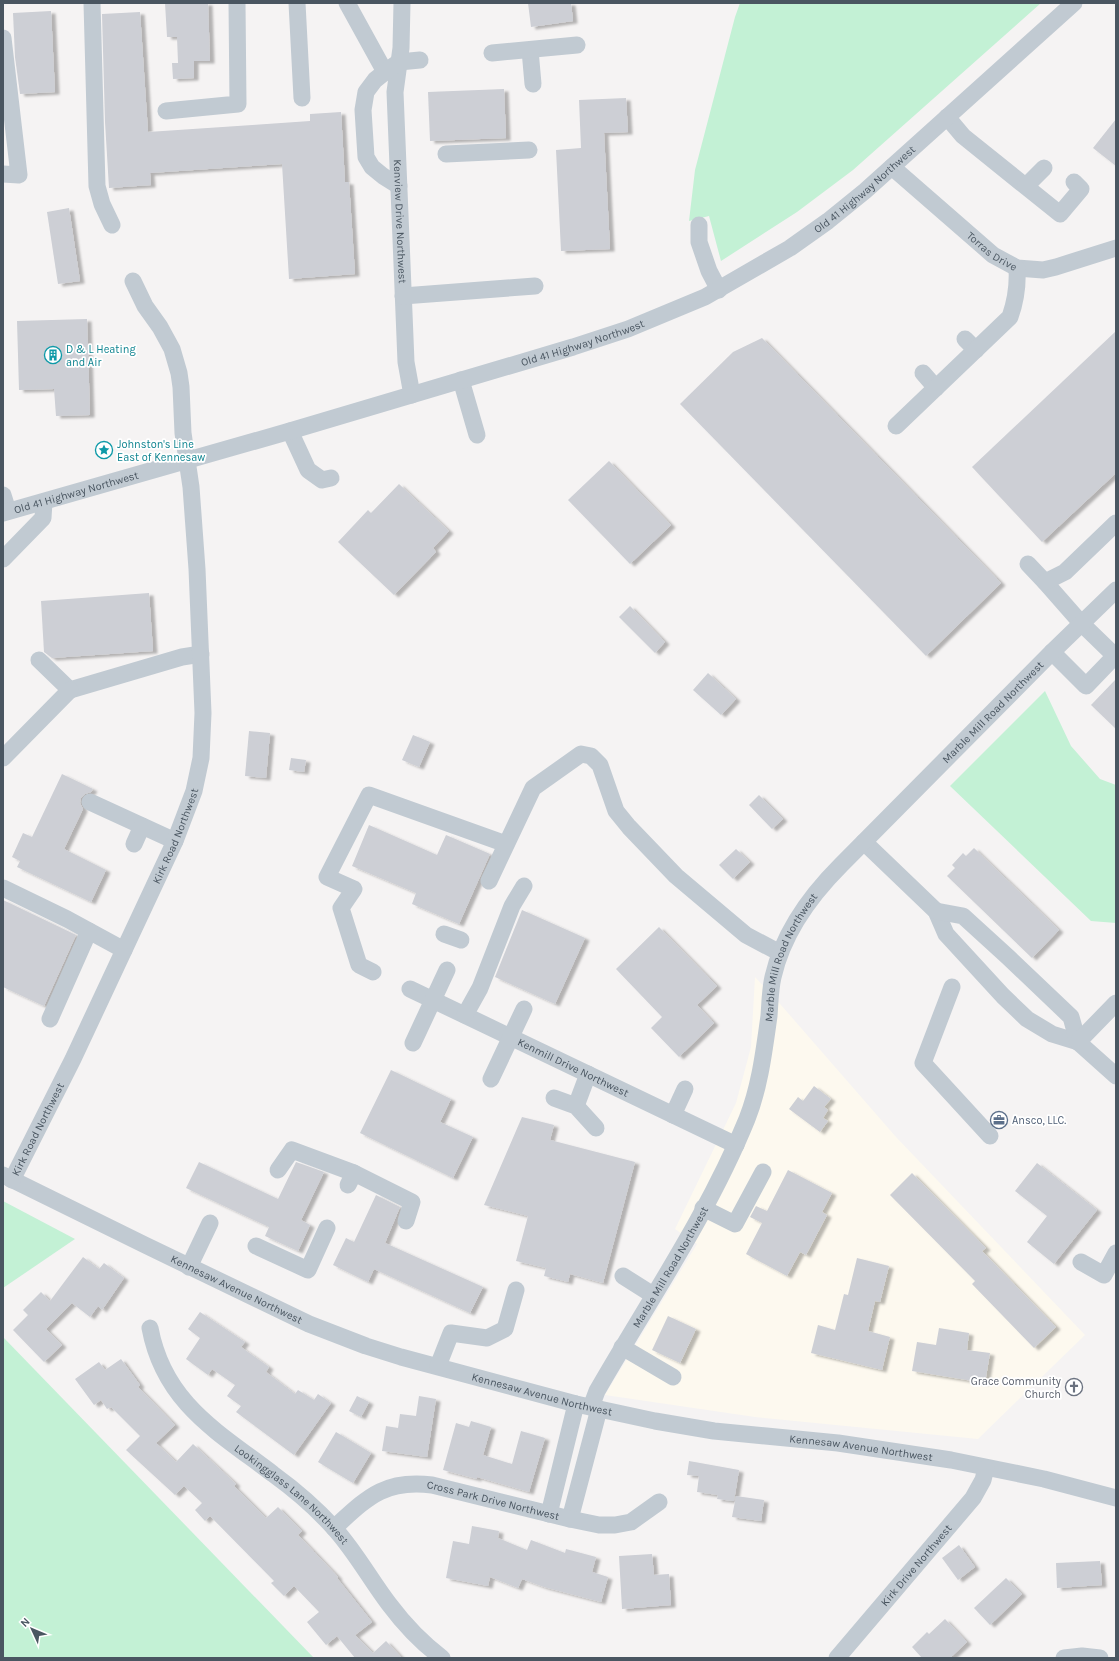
<svg xmlns="http://www.w3.org/2000/svg" width="1119" height="1661" font-family="Karla,sans-serif">
<style>
.commercial{fill:#fdf9ef}
.green{fill:#c3f1d5}
.building{fill:#cdcfd5;filter:url(#shadow)}
.lines{fill:none;stroke-linecap:round;stroke-linejoin:round}
.minor{stroke:#c1cad2;stroke-width:17}
.labels{text-anchor:middle;stroke-width:3.5;stroke-linejoin:round;paint-order:stroke}
.street-label{font-size:11px;fill:#4a5661;stroke:#fff}
.culture-label{font-size:11px;fill:#0d838f;stroke:#fff;text-anchor:start}
.service-label{font-size:11px;fill:#4e5e75;stroke:#fff;text-anchor:start}
.worship-label{font-size:11px;fill:#5b616d;stroke:#fff;text-anchor:end}
</style>
<defs>
<filter id="shadow"><feDropShadow dx="4.5" dy="2.5" stdDeviation="1" flood-color="#0004"/></filter>
</defs>
<rect width="100%" height="100%" fill="#f5f3f3"/>
<polygon class="commercial" points="755,977 781,1005 896,1137 1085,1335 978,1439 755,1417 605,1395 697,1244 675,1229 736,1103 751,1047"/>
<g class="green">
<polygon points="740,3 1041,3 853,170 797,212 721,261 709,216 689,221 695,170 735,17"/>
<polygon points="1045,691 1071,746 1100,779 1116,785 1116,923 1091,921 950,786"/>
<polygon points="3,1201 75,1239 3,1288"/>
<polygon points="3,1337 314,1658 3,1658"/>
</g>
<g class="building">
<polygon points="165,3 208,3 210,61 194,61 194,78 173,79 172,63 178,63 177,37 167,37"/>
<polygon points="528,3 571,3 573,21 531,27"/>
<polygon points="51,11 55,92 20,94 15,57 13,13"/>
<polygon points="140,12 148,132 310,121 310,114 341,112 345,182 349,182 355,274 289,279 282,164 150,173 151,185 109,188 105,122 102,14"/>
<polygon points="504,89 506,138 430,141 428,92"/>
<polygon points="626,98 628,132 604,133 610,249 561,251 556,150 581,148 579,100"/>
<polygon points="1116,119 1116,166 1093,148"/>
<polygon points="69,208 80,281 58,284 47,212"/>
<polygon points="87,319 90,415 56,416 54,389 19,390 17,321"/>
<polygon points="1116,331 1116,473 1042,542 972,467"/>
<polygon points="762,338 1001,583 926,656 680,404 733,352"/>
<polygon points="609,461 671,525 630,564 568,500"/>
<polygon points="399,484 449,531 433,548 436,552 394,595 338,542 368,510 371,513"/>
<polygon points="149,593 153,651 52,658 44,652 41,601"/>
<polygon points="630,606 665,642 655,653 619,617"/>
<polygon points="708,673 736,699 721,715 693,690"/>
<polygon points="1116,679 1116,729 1091,705"/>
<polygon points="249,731 270,733 266,778 245,776"/>
<polygon points="413,735 430,742 419,767 402,760"/>
<polygon points="291,758 306,760 304,772 289,770"/>
<polygon points="62,774 93,789 91,792 85,794 81,798 80,803 83,809 64,849 106,870 91,902 17,867 20,861 12,857 23,833 32,837"/>
<polygon points="759,795 783,819 772,829 749,805"/>
<polygon points="369,825 437,855 446,835 490,854 459,924 412,904 416,893 352,866"/>
<polygon points="974,848 1059,930 1032,958 947,876 955,868 952,865 963,853 966,856"/>
<polygon points="736,849 750,862 733,879 719,865"/>
<polygon points="3,900 76,935 44,1006 3,987"/>
<polygon points="522,910 585,938 555,1004 495,977"/>
<polygon points="659,927 717,986 697,1005 714,1023 679,1057 651,1028 662,1017 616,969"/>
<polygon points="391,1070 451,1099 440,1122 473,1137 453,1178 360,1133"/>
<polygon points="814,1086 831,1099 824,1107 828,1110 823,1118 828,1121 820,1132 789,1109 798,1097 803,1101"/>
<polygon points="522,1117 554,1125 550,1140 635,1162 603,1283 570,1274 568,1282 544,1276 546,1268 516,1261 528,1216 484,1205"/>
<polygon points="199,1162 278,1199 296,1162 324,1172 301,1220 310,1225 298,1251 265,1236 269,1227 186,1188"/>
<polygon points="1037,1163 1097,1210 1054,1264 1027,1242 1047,1216 1015,1191"/>
<polygon points="788,1170 832,1193 822,1212 827,1215 806,1255 800,1252 787,1276 746,1254 762,1223 750,1217 756,1206 767,1211"/>
<polygon points="912,1173 986,1248 982,1251 1056,1327 1034,1348 972,1284 975,1281 890,1195"/>
<polygon points="376,1195 400,1207 385,1243 483,1287 470,1313 374,1269 368,1282 333,1265 346,1238 354,1242"/>
<polygon points="83,1257 99,1269 104,1263 124,1278 102,1310 98,1306 90,1317 72,1303 46,1329 62,1345 44,1362 13,1330 28,1315 23,1310 41,1292 50,1301"/>
<polygon points="857,1258 889,1266 880,1302 875,1301 868,1331 890,1337 882,1370 811,1353 818,1325 835,1330 844,1294 848,1295"/>
<polygon points="200,1312 245,1342 241,1347 269,1367 266,1372 295,1394 298,1390 314,1400 318,1394 331,1403 294,1455 236,1412 241,1406 227,1396 235,1385 212,1369 208,1375 186,1359 200,1338 188,1329"/>
<polygon points="668,1316 696,1329 680,1363 652,1350"/>
<polygon points="939,1328 969,1333 967,1350 990,1353 985,1383 912,1371 917,1342 936,1345"/>
<polygon points="121,1359 140,1385 138,1387 175,1425 156,1443 176,1462 193,1444 236,1484 234,1486 266,1518 278,1507 302,1531 298,1535 338,1577 337,1578 372,1622 355,1635 373,1653 386,1641 402,1658 355,1658 337,1636 326,1645 307,1622 319,1612 294,1586 284,1596 271,1583 274,1581 210,1516 205,1521 195,1510 202,1503 184,1486 175,1495 126,1450 140,1436 111,1407 107,1409 101,1400 94,1405 75,1379 99,1362 105,1370"/>
<polygon points="357,1396 369,1402 361,1417 349,1411"/>
<polygon points="419,1396 436,1399 427,1457 382,1451 386,1426 398,1428 400,1414 416,1416"/>
<polygon points="471,1421 491,1427 483,1455 512,1464 521,1431 545,1438 529,1492 477,1477 477,1479 443,1470 456,1423 469,1427"/>
<polygon points="336,1432 371,1453 353,1483 318,1462"/>
<polygon points="689,1461 739,1470 734,1501 717,1499 718,1495 697,1492 699,1476 687,1475"/>
<polygon points="736,1496 764,1500 761,1521 732,1517"/>
<polygon points="472,1526 499,1531 498,1538 527,1550 531,1540 565,1553 566,1549 596,1557 592,1572 608,1577 601,1602 544,1587 522,1579 518,1588 490,1577 488,1586 446,1578 453,1541 469,1544"/>
<polygon points="959,1545 975,1567 958,1580 942,1558"/>
<polygon points="652,1554 654,1575 669,1574 671,1605 622,1609 619,1556"/>
<polygon points="1100,1561 1102,1585 1057,1588 1056,1563"/>
<polygon points="1006,1578 1022,1594 990,1625 974,1608"/>
<polygon points="945,1619 967,1642 950,1658 922,1658 912,1647 927,1632 929,1634"/>
</g>
<g class="lines">
<g class="minor">
<polyline points="92,3 97,186 102,204 112,225"/>
<polyline points="297,3 302,98"/>
<polyline points="347,3 385,72"/>
<path id="s1" d="M 402,3 L 401,48 L 395,92 L 406,362 L 412,395"/>
<polyline points="3,38 19,175 3,174"/>
<polyline points="530,50 533,84"/>
<polyline points="492,53 577,45"/>
<polyline points="166,111 238,104 237,3"/>
<polyline points="947,117 963,136 1060,214 1081,189 1074,182"/>
<polyline points="446,154 529,150"/>
<path id="s2" d="M 892,167 L 993,255 L 1017,268 L 1043,270 L 1056,267 L 1116,248"/>
<polyline points="399,186 383,176 372,167 366,157 363,110 366,92 375,80 385,72 399,62 420,60"/>
<polyline points="1026,186 1044,168"/>
<polyline points="699,225 699,242 709,271 719,290"/>
<polyline points="403,296 535,286"/>
<polyline points="965,339 976,350"/>
<polyline points="923,373 936,388"/>
<polyline points="461,380 477,435"/>
<path d="M 896,426 L 1010,317 C 1016,300 1018,285 1017,268"/>
<polyline points="290,431 308,470 322,480 331,478"/>
<polyline points="3,495 8,511"/>
<path id="s3" d="M 3,513 L 290,431 L 573,347 L 628,329 L 705,297 L 790,248 L 828,221 L 865,191 L 1074,3"/>
<polyline points="3,559 43,518 44,502"/>
<polyline points="1028,564 1045,582 1081,623 1115,656 1086,686 1052,652"/>
<polyline points="1045,582 1065,572 1116,523"/>
<polyline points="39,660 70,690 182,657 201,654"/>
<polyline points="3,758 70,690"/>
<polyline points="90,802 175,841"/>
<polyline points="864,842 936,911 946,934 1003,996 1027,1019 1052,1034 1078,1042"/>
<polyline points="134,844 142,826"/>
<polyline points="489,881 533,788 581,754 591,756 600,765 616,811 629,827 676,876 746,935 780,953"/>
<polyline points="3,888 67,919 124,950"/>
<polyline points="936,911 963,916 1008,957 1071,1017 1078,1042"/>
<polyline points="444,934 461,940"/>
<polyline points="373,972 359,965 341,908 354,889 327,877 369,795 506,844"/>
<polyline points="952,987 923,1063 990,1136"/>
<path id="s4" d="M 410,989 L 736,1145"/>
<polyline points="1116,1003 1078,1042 1116,1076"/>
<polyline points="465,1015 480,988 512,906 524,886"/>
<polyline points="50,1019 89,931"/>
<polyline points="413,1043 447,970"/>
<polyline points="491,1079 524,1009"/>
<polyline points="554,1098 576,1106 596,1128"/>
<polyline points="576,1106 588,1074"/>
<polyline points="673,1115 685,1089"/>
<polyline points="278,1170 292,1150 354,1173"/>
<path id="s5" d="M 3,1175 L 145,1245 L 309,1324 L 366,1346 L 401,1357 L 576,1404 L 655,1421 L 714,1431 L 838,1443 L 951,1460 L 1044,1479 L 1116,1498"/>
<path id="s6" d="M 12,1180 L 73,1059 L 175,841 L 194,791 L 201,758 L 203,713 L 197,569 L 191,487 L 183,433 L 181,387 L 179,373 L 172,349 L 160,327 L 145,306 L 133,281"/>
<polyline points="348,1185 354,1173 412,1202 406,1221"/>
<polyline points="703,1208 735,1224 763,1172"/>
<polyline points="256,1246 308,1270 327,1228"/>
<polyline points="1081,1262 1104,1275 1116,1253"/>
<polyline points="189,1267 210,1223"/>
<polyline points="623,1276 653,1295"/>
<path id="s7" d="M 150,1328 C 164,1403 218,1432 273,1474 C 295,1490 316,1508 334,1528 C 355,1551 370,1579 389,1604 C 404,1624 422,1643 442,1658"/>
<polyline points="622,1347 673,1377"/>
<polyline points="438,1366 451,1333 487,1338 505,1329 516,1290"/>
<path id="s8" d="M 591,1407 L 597,1391 C 648,1302 708,1215 747,1119 C 760,1086 764,1051 769,1016 C 770,1003 770,990 773,977 C 783,933 810,896 841,865 L 1052,652 L 1116,590"/>
<polyline points="549,1514 576,1404"/>
<polyline points="570,1519 599,1409"/>
<path id="s9" d="M 334,1528 C 367,1498 384,1479 432,1485 L 570,1519 L 599,1525 L 615,1525 L 631,1522 L 659,1502"/>
<path id="s10" d="M 837,1658 L 973,1498 L 983,1480 L 986,1468"/>
<polyline points="1064,1658 1082,1656 1100,1658"/>
</g>
</g>
<defs>
<g id="building-ring" transform="scale(0.9)"><circle r="9.5" fill="#fff" stroke="#0f9aa8" stroke-width="1.5"/><path d="M-4-6H4V6H1V3H-1V6H-4ZM-2.5-4.3h1.7v1.8h-1.7ZM.8-4.3h1.7v1.8H.8ZM-2.5-1h1.7V.8h-1.7ZM.8-1h1.7V.8H.8Z" fill="#0f9aa8"/></g>
<g id="sight-ring" transform="scale(0.9)"><circle r="9.5" fill="#fff" stroke="#0f9aa8" stroke-width="1.5"/><path d="M0-6L1.8-2.2L6-1.7L2.9 1.2L3.7 5.4L0 3.3L-3.7 5.4L-2.9 1.2L-6-1.7L-1.8-2.2Z" fill="#0f9aa8"/></g>
<g id="office-ring" transform="scale(0.9)"><circle r="9.5" fill="#fff" stroke="#5c6f8a" stroke-width="1.5"/><path d="M-6-3h4V-5.5h4V-3h4V5H-6ZM-1-4.5V-3h2v-1.5ZM-6 0V1H6V0Z" fill="#5c6f8a"/></g>
<g id="church-ring" transform="scale(0.9)"><circle r="9.5" fill="#fff" stroke="#6b7280" stroke-width="1.5"/><path d="M-1.2-6h2.4v3.5h3.3v2.4h-3.3V6h-2.4V-.1h-3.3v-2.4h3.3Z" fill="#6b7280"/></g>
</defs>
<g fill-rule="evenodd">
<use href="#building-ring" x="53" y="355"/>
<use href="#sight-ring" x="104" y="450"/>
<use href="#office-ring" x="999" y="1120"/>
<use href="#church-ring" x="1074" y="1387"/>
</g>
<g class="labels">
<g class="street-label">
<text dy="4" stroke="none"><textPath href="#s3" startOffset="928">Old 41 Highway Northwest</textPath></text>
<text dy="4" stroke="none"><textPath href="#s1" startOffset="219">Kenview Drive Northwest</textPath></text>
<text dy="4" stroke="none"><textPath href="#s2" startOffset="131">Torras Drive</textPath></text>
<text dy="4" stroke="none"><textPath href="#s3" startOffset="604">Old 41 Highway Northwest</textPath></text>
<text dy="4" stroke="none"><textPath href="#s3" startOffset="76">Old 41 Highway Northwest</textPath></text>
<text dy="4" stroke="none"><textPath href="#s8" startOffset="821">Marble Mill Road Northwest</textPath></text>
<text dy="4" stroke="none"><textPath href="#s6" startOffset="381">Kirk Road Northwest</textPath></text>
<text dy="4" stroke="none"><textPath href="#s8" startOffset="497">Marble Mill Road Northwest</textPath></text>
<text dy="4" stroke="none"><textPath href="#s4" startOffset="181">Kenmill Drive Northwest</textPath></text>
<text dy="4" stroke="none"><textPath href="#s6" startOffset="57">Kirk Road Northwest</textPath></text>
<text dy="4" stroke="none"><textPath href="#s8" startOffset="161">Marble Mill Road Northwest</textPath></text>
<text dy="4" stroke="none"><textPath href="#s5" startOffset="260">Kennesaw Avenue Northwest</textPath></text>
<text dy="4" stroke="none"><textPath href="#s5" startOffset="584">Kennesaw Avenue Northwest</textPath></text>
<text dy="4" stroke="none"><textPath href="#s5" startOffset="908">Kennesaw Avenue Northwest</textPath></text>
<text dy="4" stroke="none"><textPath href="#s7" startOffset="224">Lookingglass Lane Northwest</textPath></text>
<text dy="4" stroke="none"><textPath href="#s9" startOffset="175">Cross Park Drive Northwest</textPath></text>
<text dy="4" stroke="none"><textPath href="#s10" startOffset="122">Kirk Drive Northwest</textPath></text>
</g>
<g class="culture-label">
<text x="66" y="353">D &amp; L Heating<tspan x="66" dy="13">and Air</tspan></text>
<text x="117" y="448">Johnston's Line<tspan x="117" dy="13">East of Kennesaw</tspan></text>
</g>
<g class="service-label">
<text x="1012" y="1124">Ansco, LLC.</text>
</g>
<g class="worship-label">
<text x="1061" y="1385">Grace Community<tspan x="1061" dy="13">Church</tspan></text>
</g>
</g>
<rect width="1119" height="1661" fill="none" stroke="#4a5661" stroke-width="8"/>
<g transform="translate(32 1629) rotate(314)" stroke="#ffffff" stroke-width="3" paint-order="stroke">
<path d="M0-3L7 15L0 10L-7 15Z" fill="#4a5661"/>
<text y="-6" font-size="11" font-weight="bold" text-anchor="middle" fill="#4a5661">N</text>
</g>
</svg>
